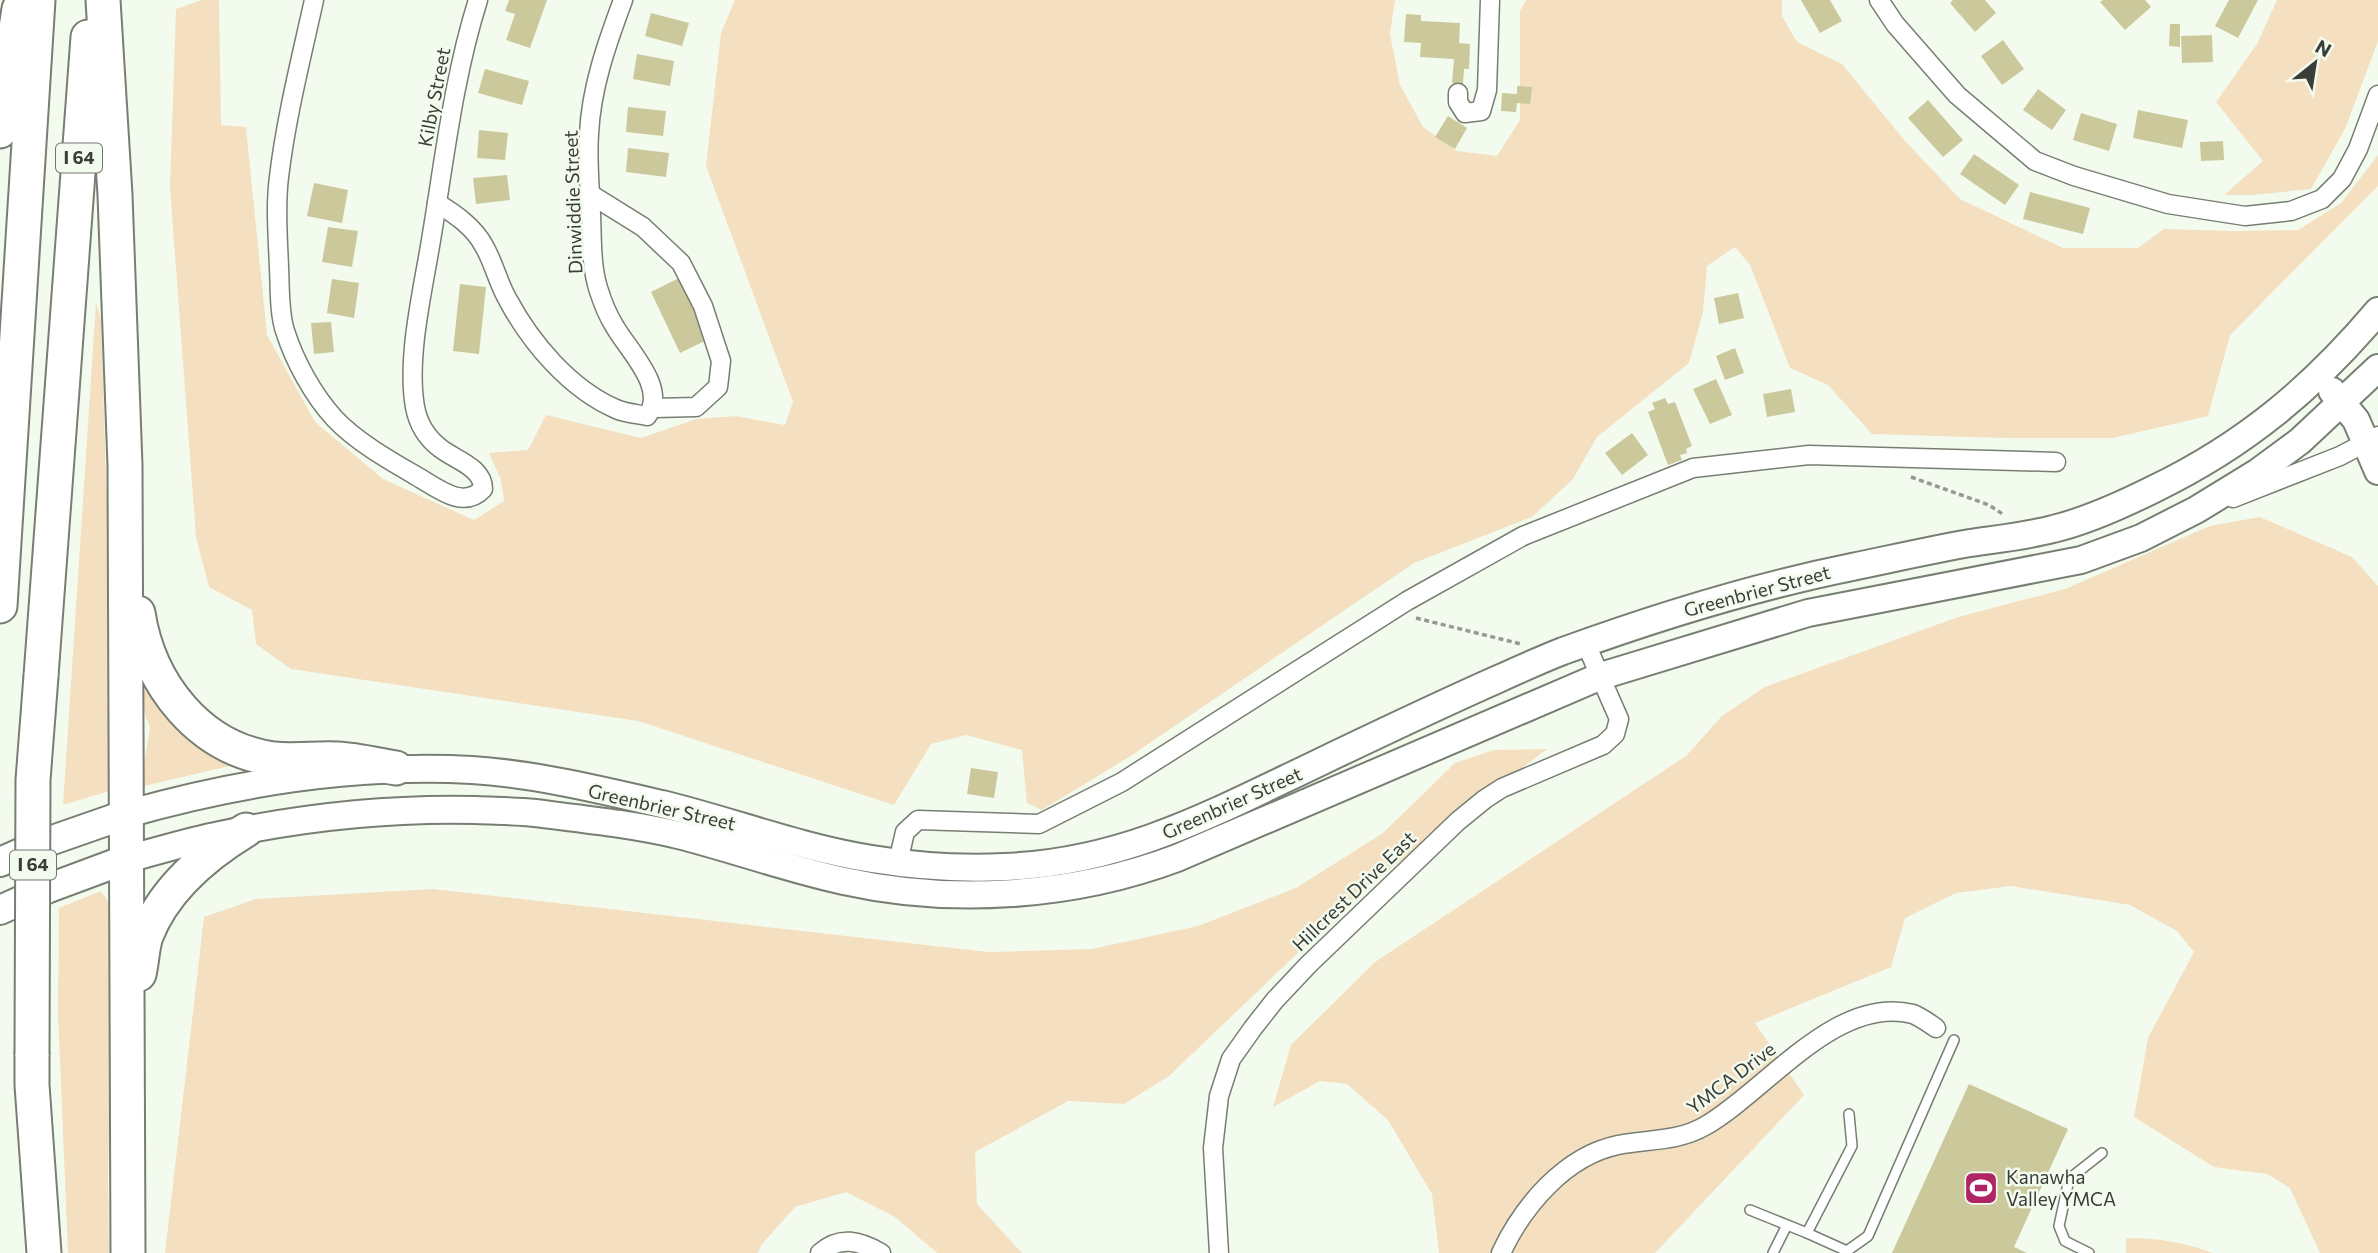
<svg xmlns="http://www.w3.org/2000/svg" width="2378" height="1253" font-family="Commissioner,sans-serif">
<style>
.green{fill:#f4e0c0}
.building{fill:#cbc99c}
.lines{fill:none;stroke-linecap:round;stroke-linejoin:round}
.lane-casing{stroke:#777e72;stroke-width:12}
.street-casing{stroke:#777e72;stroke-width:21}
.secondary-casing{stroke:#777e72;stroke-width:30}
.primary-casing{stroke:#777e72;stroke-width:32}
.highway-casing{stroke:#777e72;stroke-width:37}
.path{stroke:#949991;stroke-width:3.5;stroke-dasharray:5 3.5;stroke-linecap:butt}
.lane{stroke:#fff;stroke-width:9}
.street{stroke:#fff;stroke-width:18}
.secondary{stroke:#fff;stroke-width:26}
.primary{stroke:#fff;stroke-width:28}
.highway{stroke:#fff;stroke-width:33}
.highway-bridge-casing{stroke:#777e72;stroke-width:37;stroke-linecap:butt}
.highway-bridge{stroke:#fff;stroke-width:33}
.labels{text-anchor:middle;stroke-width:5;stroke-linejoin:round;paint-order:stroke}
.shield{fill:#f3fbee;stroke:#72766f;stroke-width:2}
.shield-label{font-size:18px;font-weight:bold;fill:#3a3d38}
.street-label{font-size:19px;fill:#3a3d38;stroke:#f3fbee}
.poi-label{font-size:19px;fill:#3a3d38;stroke:#f3fbee;text-anchor:start}
</style>
<rect width="100%" height="100%" fill="#f3fbee"/>
<g class="green">
<polygon points="202,0 219,0 221,125 246,127 267,335 315,422 383,479 474,520 504,501 501,480 489,453 528,450 546,415 641,438 696,419 736,416 785,425 793,402 706,166 721,33 735,0 1395,0 1390,34 1400,85 1423,127 1457,151 1497,156 1520,120 1520,11 1526,0 1782,0 1782,16 1797,42 1842,64 1905,141 1960,199 2063,248 2138,248 2164,229 2234,231 2298,230 2341,203 2378,155 2378,186 2230,335 2208,416 2113,438 2004,438 1872,434 1828,385 1790,368 1750,265 1735,247 1707,266 1703,312 1689,363 1597,437 1573,479 1532,517 1414,563 1129,757 1042,810 1027,803 1022,750 966,735 931,744 894,805 638,721 291,669 256,644 252,610 209,587 196,537 170,188 176,9"/>
<polygon points="2277,0 2378,0 2378,41 2345,129 2311,189 2253,195 2224,195 2263,161 2216,102 2257,44"/>
<polygon points="96,303 101,319 116,789 63,805"/>
<polygon points="2260,517 2352,557 2378,586 2378,1253 2320,1253 2290,1188 2267,1174 2214,1167 2134,1117 2148,1038 2194,952 2177,931 2130,905 2011,886 1956,893 1905,918 1891,967 1755,1023 1804,1095 1655,1253 1439,1253 1432,1194 1388,1120 1347,1084 1320,1081 1273,1107 1291,1045 1375,962 1686,756 1722,716 1765,687 1958,617 2065,589 2210,526"/>
<polygon points="141,670 238,764 144,786 142,776 150,728 143,709"/>
<polygon points="1547,749 1369,885 1169,1076 1124,1104 1068,1101 975,1152 977,1204 1022,1253 937,1253 895,1217 846,1192 795,1207 761,1245 758,1253 165,1253 204,917 256,899 432,889 988,952 1092,949 1198,926 1296,888 1383,833 1455,763 1494,750"/>
<polygon points="101,891 109,903 114,939 108,1179 109,1253 68,1253 58,1013 59,908"/>
<path d="M 2126,1238 C 2157,1238 2184,1242 2213,1253 L 2126,1253 Z"/>
</g>
<g class="building">
<polygon points="509,0 547,0 530,48 506,40 515,14 505,11"/>
<polygon points="1801,0 1830,0 1842,21 1820,33"/>
<polygon points="1953,0 1985,0 1996,13 1975,32 1950,3"/>
<polygon points="2103,0 2145,0 2151,7 2125,30 2100,2"/>
<polygon points="2229,0 2258,0 2238,38 2215,26"/>
<polygon points="651,13 689,23 682,46 645,36"/>
<polygon points="1406,14 1421,15 1421,21 1460,23 1459,43 1470,44 1469,69 1464,69 1463,84 1452,83 1454,59 1420,57 1421,43 1404,42"/>
<polygon points="2170,24 2180,24 2180,47 2169,46"/>
<polygon points="2212,35 2213,62 2182,63 2181,36"/>
<polygon points="2003,40 2024,69 2002,85 1981,56"/>
<polygon points="637,54 674,61 670,86 633,79"/>
<polygon points="485,69 529,81 522,105 478,93"/>
<polygon points="1517,86 1532,87 1530,104 1517,103 1516,112 1501,111 1502,93 1517,94"/>
<polygon points="2038,89 2066,110 2052,130 2023,110"/>
<polygon points="1928,100 1963,140 1943,157 1908,118"/>
<polygon points="628,107 666,111 663,136 626,132"/>
<polygon points="2138,110 2188,120 2182,148 2133,138"/>
<polygon points="2081,113 2117,124 2109,151 2073,140"/>
<polygon points="1448,116 1467,128 1455,149 1435,137"/>
<polygon points="479,130 508,133 505,160 477,158"/>
<polygon points="2223,141 2224,160 2201,161 2200,142"/>
<polygon points="628,148 669,153 666,177 626,172"/>
<polygon points="1974,154 2019,185 2005,205 1960,174"/>
<polygon points="507,175 510,200 476,204 473,178"/>
<polygon points="314,183 348,190 342,223 307,216"/>
<polygon points="2030,192 2090,208 2083,234 2023,219"/>
<polygon points="328,227 358,231 352,267 322,262"/>
<polygon points="683,276 713,337 680,353 651,292"/>
<polygon points="332,279 359,283 354,318 327,313"/>
<polygon points="460,284 486,287 479,354 453,351"/>
<polygon points="1738,293 1744,318 1719,324 1714,298"/>
<polygon points="331,322 334,352 314,354 311,323"/>
<polygon points="1735,348 1744,373 1725,380 1716,356"/>
<polygon points="1716,379 1732,415 1710,424 1693,389"/>
<polygon points="1791,389 1795,412 1767,417 1763,394"/>
<polygon points="1665,398 1668,404 1675,402 1692,446 1686,449 1687,453 1680,455 1682,460 1668,465 1648,412 1655,409 1652,403"/>
<polygon points="1632,433 1648,455 1622,475 1605,453"/>
<polygon points="971,768 998,772 994,798 967,794"/>
<polygon points="1969,1084 2068,1129 2014,1247 2027,1253 1892,1253"/>
</g>
<g class="lines">
<g class="lane-casing">
<g id="lane">
<polyline points="1750,1210 1807,1233 1852,1146 1849,1114"/>
<polyline points="1807,1233 1847,1251 1868,1236 1954,1040"/>
<polyline points="1773,1253 1787,1225"/>
<polyline points="2089,1253 2065,1241 2059,1226 2069,1179 2102,1153"/>
</g>
</g>
<g class="street-casing">
<g id="street">
<path d="M 314,0 C 301,59 286,118 279,177 C 275,207 278,238 279,268 C 280,287 279,313 285,331 C 295,362 313,395 335,419 C 356,441 387,459 413,474 C 435,486 462,511 483,489 C 483,467 455,460 440,448 C 427,438 418,423 415,407 C 406,356 424,286 432,234 C 445,155 454,76 478,0"/>
<polyline points="1879,0 1895,24 1957,95 2035,161 2074,176 2168,204 2245,216 2291,211 2322,199 2342,179 2358,149 2378,95"/>
<polyline points="1458,93 1458,102 1465,113 1481,111 1487,90 1490,0"/>
<polyline points="590,194 643,227 681,263 703,306 721,361 718,387 696,407 654,408"/>
<path d="M 437,203 C 455,214 474,227 484,246 C 494,263 498,283 508,300 C 531,343 570,389 616,409 C 625,413 637,414 647,416 C 668,389 629,351 615,327 C 608,316 602,301 598,288 C 591,265 592,238 591,214 C 590,188 587,160 589,134 C 591,88 607,43 623,0"/>
<polyline points="2233,498 2340,456 2378,436"/>
<polyline points="898,862 905,832 918,820 1039,824 1122,782 1407,601 1523,536 1693,468 1809,455 2056,462"/>
<path d="M 820,1253 C 840,1235 860,1241 881,1253"/>
<polyline points="1219,1253 1213,1148 1219,1096 1231,1059 1253,1028 1275,1000 1308,965 1458,821 1485,799 1502,788 1603,745 1615,734 1619,719 1586,644"/>
<path d="M 1501,1253 C 1523,1206 1565,1156 1618,1145 C 1648,1139 1677,1142 1705,1126 C 1765,1092 1836,994 1913,1014 C 1920,1017 1929,1023 1936,1028"/>
</g>
</g>
<g class="secondary-casing">
<g id="secondary">
<polyline points="2332,391 2356,420 2378,471"/>
<path d="M 127,814 C 239,782 356,764 472,770 C 535,774 601,790 662,804 C 732,821 801,848 872,859 C 915,866 961,869 1004,867 C 1112,863 1194,823 1289,777 C 1358,744 1426,711 1496,680 C 1518,670 1540,660 1563,651 C 1657,617 1753,587 1852,567 C 1891,559 1930,550 1970,543 C 1997,539 2026,536 2053,529 C 2087,521 2122,505 2154,489 C 2245,445 2313,388 2378,311"/>
<path d="M 127,859 C 158,851 189,841 220,835 C 304,817 391,808 476,810 C 496,811 516,811 535,813 C 582,819 632,824 678,835 C 734,849 788,869 844,881 C 952,905 1073,897 1177,858 L 1601,676 L 1808,613 L 2081,560 L 2141,538 L 2196,510 L 2258,472 L 2300,441 L 2378,368"/>
</g>
</g>
<g class="primary-casing">
<g id="primary">
<polyline points="0,862 41,844 127,814"/>
<polyline points="0,910 49,888 127,859"/>
</g>
</g>
<g class="highway-casing">
<g id="highway">
<polyline points="103,0 115,195 125,465 128,1253"/>
<polyline points="0,131 19,9"/>
<polyline points="0,606 38,0"/>
<path d="M 138,613 C 149,684 199,749 274,759 C 295,761 317,758 338,759 C 357,760 377,765 396,768"/>
<polyline points="41,676 88,37"/>
<path d="M 139,974 C 142,962 142,948 146,936 C 164,889 205,855 246,830"/>
<polyline points="32,1054 32,1085 44,1253"/>
</g>
</g>
<g class="path">
<polyline points="1911,477 1989,505 2004,515"/>
<polyline points="1416,618 1521,644"/>
</g>
<use href="#lane" class="lane"/>
<use href="#street" class="street"/>
<use href="#secondary" class="secondary"/>
<use href="#primary" class="primary"/>
<use href="#highway" class="highway"/>
<g class="highway-bridge-casing">
<polyline id="highway-bridge" points="32,1054 33,780 41,676"/>
</g>
<use href="#highway-bridge" class="highway-bridge"/>
</g>
<defs>
<g id="stadium-square" transform="scale(1.75)"><rect x="-9" y="-9" width="18" height="18" rx="4" fill="#ae2464" stroke="#f3fbee"/><path d="M0-5a6.5 5 0 1 0 0 10a6.5 5 0 1 0 0-10ZM-3.5-1.8h7v3.6h-7Z" fill="#fff"/></g>
</defs>
<g fill-rule="evenodd">
<use href="#stadium-square" x="1981" y="1188"/>
</g>
<g class="labels">
<g class="shield">
<rect x="56" y="143.5" width="46" height="29" rx="5"/>
<rect x="10" y="850.5" width="46" height="29" rx="5"/>
</g>
<g class="shield-label">
<text x="79" y="164">I 64</text>
<text x="33" y="871">I 64</text>
</g>
<g class="street-label">
<text transform="translate(434 97) rotate(-79)" y="7">Kilby Street</text>
<text transform="translate(573 202) rotate(-92)" y="7">Dinwiddie Street</text>
<text transform="translate(1757 591) rotate(-15)" y="7">Greenbrier Street</text>
<text transform="translate(1232 803) rotate(-24)" y="7">Greenbrier Street</text>
<text transform="translate(662 807) rotate(13)" y="7">Greenbrier Street</text>
<text transform="translate(1354 891) rotate(-44)" y="7">Hillcrest Drive East</text>
<text transform="translate(1731 1078) rotate(-37)" y="7">YMCA Drive</text>
</g>
<g class="poi-label">
<text x="2006" y="1184">Kanawha<tspan x="2006" dy="22">Valley YMCA</tspan></text>
</g>
</g>
<g transform="translate(2315 63) rotate(30)" stroke="#f3fbee" stroke-width="5" paint-order="stroke">
<path d="M0-5L12 26L0 18L-12 26Z" fill="#3a3d38"/>
<text y="-10" font-size="19" font-weight="bold" text-anchor="middle" fill="#3a3d38">N</text>
</g>
</svg>
